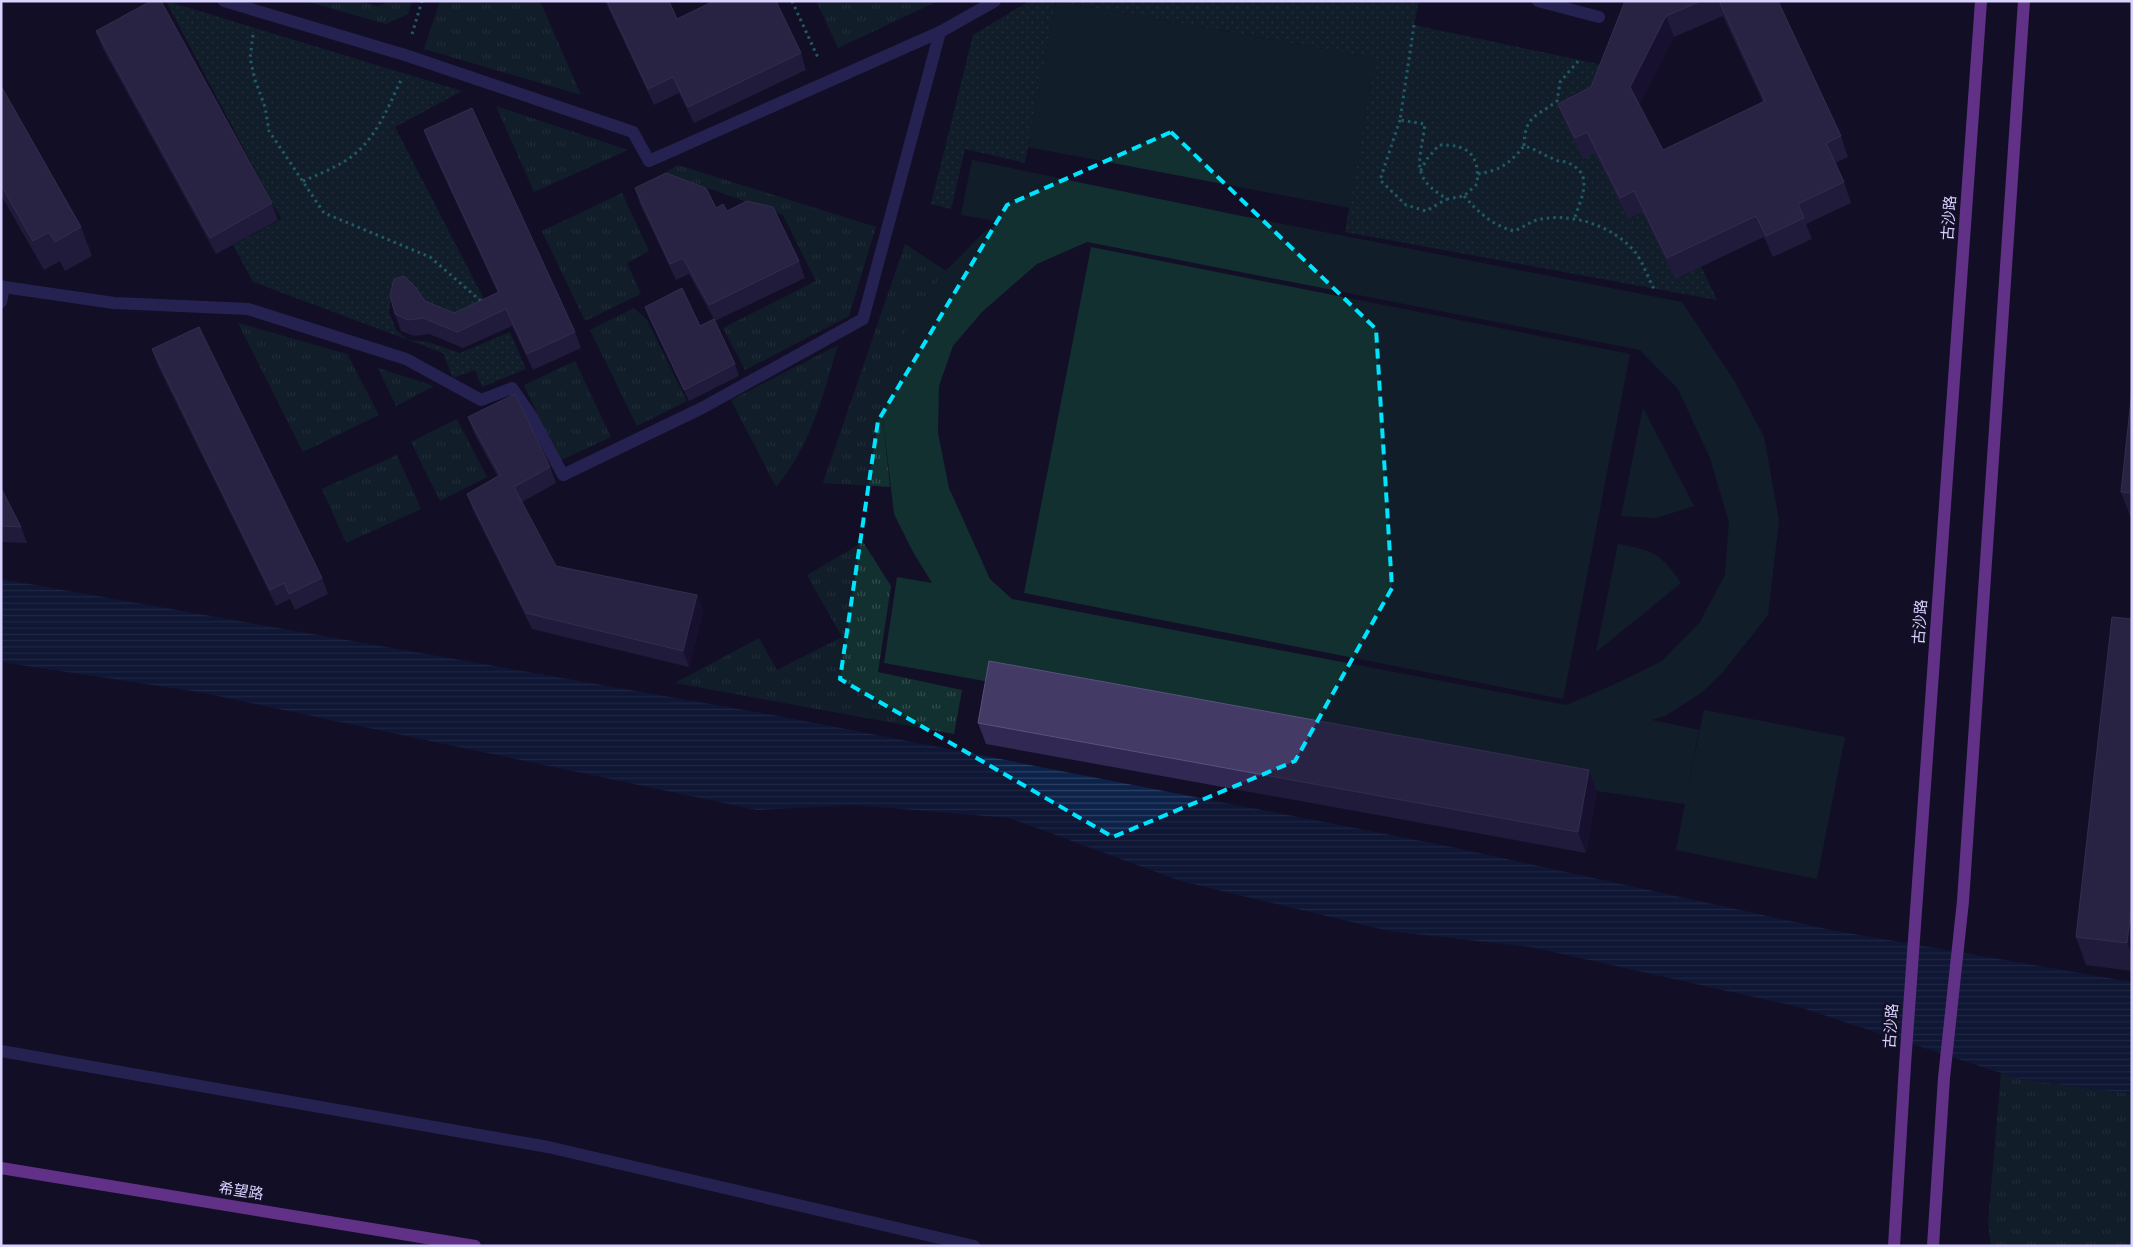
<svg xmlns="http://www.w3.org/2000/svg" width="2133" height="1247" font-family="'Sofia Sans Condensed','Noto Sans SC',sans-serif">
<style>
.grass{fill:url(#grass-tufts)}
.park{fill:url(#park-dots)}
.garden{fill:#12302f;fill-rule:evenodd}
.water{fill:url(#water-rules)}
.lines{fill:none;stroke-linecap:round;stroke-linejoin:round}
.path{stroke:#2fb8b0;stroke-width:3;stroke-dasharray:2.5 4;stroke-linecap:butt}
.minor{stroke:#3d3a85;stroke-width:12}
.major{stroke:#c25bff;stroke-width:12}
.wall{fill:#312854;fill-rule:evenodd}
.shaded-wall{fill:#1d163a}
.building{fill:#433a66;stroke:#5a527e}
.marked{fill:none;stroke:#00e5ff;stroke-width:4;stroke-dasharray:10 6;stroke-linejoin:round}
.labels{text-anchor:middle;stroke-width:5;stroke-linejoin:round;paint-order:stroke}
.street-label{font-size:15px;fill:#d9d4ff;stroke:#130f26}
</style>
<defs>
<pattern id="grass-tufts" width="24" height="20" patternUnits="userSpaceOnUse" patternTransform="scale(1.25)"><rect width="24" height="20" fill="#12302f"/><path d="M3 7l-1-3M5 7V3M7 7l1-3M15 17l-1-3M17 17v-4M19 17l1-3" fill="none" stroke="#344d4e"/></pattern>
<pattern id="park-dots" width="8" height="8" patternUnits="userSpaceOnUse" patternTransform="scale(1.25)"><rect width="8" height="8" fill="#12302f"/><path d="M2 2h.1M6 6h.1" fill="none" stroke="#344d4e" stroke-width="1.8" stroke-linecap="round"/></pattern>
<pattern id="water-rules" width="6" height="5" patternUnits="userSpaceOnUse" patternTransform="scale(1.25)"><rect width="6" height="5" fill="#0c2248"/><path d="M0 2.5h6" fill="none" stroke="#2f4163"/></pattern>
</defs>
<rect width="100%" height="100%" fill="#130f26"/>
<g class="grass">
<polygon points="305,1 359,1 378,6 391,1 412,1 408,14 386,24"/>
<polygon points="440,1 540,1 581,95 424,49"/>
<polygon points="816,1 938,1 838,48"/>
<polygon points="496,106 628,150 534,192"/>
<polygon points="678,165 876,227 849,316 745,370 723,328 816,281 783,215 672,175 663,174"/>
<polygon points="622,193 649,251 627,263 641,294 585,321 542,231"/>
<polygon points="905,244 946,271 911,318 882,412 890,487 823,483"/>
<polygon points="634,308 647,320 687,401 637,426 590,330"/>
<polygon points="238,323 347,354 379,415 303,452"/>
<path d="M 838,345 C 823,394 811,447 776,487 L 731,400 Z"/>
<polygon points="575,361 611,437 559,461 524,385"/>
<polygon points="378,368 434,386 396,406"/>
<polygon points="457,419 487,477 440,501 411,442"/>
<polygon points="397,455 421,509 346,543 322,489"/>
<polygon points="863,542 891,586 878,672 962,690 954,734 675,683 759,638 777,670 842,637 807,575"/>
<polygon points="2001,1073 2019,1079 2132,1094 2132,1246 1991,1246 1988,1223"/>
</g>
<g class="park">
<polygon points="166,1 462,91 395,127 488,307 458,323 392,295 389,312 396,330 408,340 428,342 460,353 510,332 526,369 482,387 475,370 453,378 443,353 253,282 233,245 281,219"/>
<polygon points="1029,1 1347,1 1356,3 1356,1 1419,1 1414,25 1613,67 1688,239 1717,300 1345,232 1375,58 1056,1 1025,163 965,149 951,209 931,204 973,35"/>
</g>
<g class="garden">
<polygon points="1056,1 1375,58 1350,208 1028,147"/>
<path d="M 972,160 L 1237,215 L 1682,302 L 1735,382 L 1764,437 L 1779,520 L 1768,615 L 1723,672 L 1701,693 L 1665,716 L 1652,720 L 1699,730 L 1686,797 L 1704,710 L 1845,737 L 1817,879 L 1676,850 L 1685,804 L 1597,791 L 884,663 L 897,577 L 932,583 L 913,552 L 894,514 L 882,412 L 895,360 L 911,318 L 941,276 L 984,232 L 1002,222 L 961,215 ZM 1087,242 L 1640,350 L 1678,389 L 1710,458 L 1729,522 L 1725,575 L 1700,622 L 1662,661 L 1611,686 L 1566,705 L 1012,599 L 990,579 L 949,488 L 938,433 L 939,386 L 953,346 L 982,312 L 1037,264 Z"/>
<polygon points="1091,247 1630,354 1563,699 1024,593"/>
<polygon points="1643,408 1694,506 1656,518 1621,516"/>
<path d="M 1618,544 C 1654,551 1659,552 1681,583 L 1596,652 Z"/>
</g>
<polygon class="water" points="1,579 789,718 1447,846 1836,931 2132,982 2132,1094 2019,1079 1799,1007 1531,947 1389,931 1181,881 1009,818 855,805 757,810 199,692 1,662"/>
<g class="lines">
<g class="path">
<polyline points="792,1 819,60"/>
<path d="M 1414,25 L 1400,120 L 1425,124 C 1420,163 1409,176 1447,199 L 1464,196 L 1477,184 C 1480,154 1467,144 1439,145 L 1427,159 L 1420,172"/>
<polyline points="412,34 422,1"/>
<polyline points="253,35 250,58 255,80 265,107 269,131 324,213 430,257 482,302"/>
<polyline points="1400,120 1380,180 1406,205 1426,211 1447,199"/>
<path d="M 1524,146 C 1525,115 1535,118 1557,101 L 1560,82 L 1580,59"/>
<path d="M 1478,174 C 1501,170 1509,164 1524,146 C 1536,149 1545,156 1556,160 C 1560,162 1564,161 1568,163 C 1595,174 1581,198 1575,217"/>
<path d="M 303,181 C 317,175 332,169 345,161 C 375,143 388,107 402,78"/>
<path d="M 1464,196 C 1479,213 1492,225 1514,231 C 1523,228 1532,220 1541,219 C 1574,213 1613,226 1635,252 C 1643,262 1648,278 1654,289"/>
</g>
<g class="minor">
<polyline points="224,1 405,55 633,132 649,161 940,32 995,1"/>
<polyline points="1538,1 1599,17"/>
<polyline points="1,286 4,287 1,302"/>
<polyline points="4,287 114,303 248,309 406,359 481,400 512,388 532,417 563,475 702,408 863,319 940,32"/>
<polyline points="1,1051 548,1147 974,1246"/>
</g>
<g class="major">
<polyline points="1,1168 475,1246"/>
<polyline points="1894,1246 1905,1065 1981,1"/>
<polyline points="1933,1246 1944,1078 1963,901 2024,1"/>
</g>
</g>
<g class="wall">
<polygon points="605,1 669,1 677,19 801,53 806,70 694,123 679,93 654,105"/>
<path d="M 1625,1 L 1778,1 L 1841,136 L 1848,157 L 1835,163 L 1844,182 L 1851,203 L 1806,224 L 1812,239 L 1773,257 L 1764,237 L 1675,279 L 1642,212 L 1628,219 L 1595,153 L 1583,159 L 1566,125 L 1558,104 L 1591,87 ZM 1723,16 L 1763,102 L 1663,150 L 1639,105 L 1674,37 Z"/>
<polygon points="96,31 272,203 278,220 216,254 102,47"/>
<polygon points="1,86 81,227 92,256 65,271 60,261 44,270 1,195"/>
<polygon points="424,130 575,332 581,348 533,370 512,326 463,348 429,334 414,336 401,331 395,314 425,301 454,313 498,293 430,146"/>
<polygon points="635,188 727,211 799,261 805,278 715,321 689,274 676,280 640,204"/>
<polygon points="645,307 700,326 735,364 739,376 689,401 649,318"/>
<polygon points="152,349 322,578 328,594 295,610 290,599 276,606 158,366"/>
<polygon points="2132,390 2132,521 2121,492"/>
<polygon points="468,417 550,467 556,483 522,502 556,566 697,595 703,612 689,667 532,629 473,510 467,494 498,477 474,433"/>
<polygon points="1,488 21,527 27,543 1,542"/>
<polygon points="2132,619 2132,971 2086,965 2076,937"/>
<polygon points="978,723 1589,770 1597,791 1586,853 986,744"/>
</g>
<g class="shaded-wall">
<polygon points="1666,16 1674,37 1638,108 1630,87"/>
<polygon points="697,595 703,612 689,667 683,651"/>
<polygon points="1589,770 1597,791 1586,853 1578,832"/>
<polygon points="2132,902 2132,956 2127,943"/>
</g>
<g class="building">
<polygon points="151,1 161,1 272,203 210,238 96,31"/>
<polygon points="607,1 669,1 677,19 714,1 776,1 801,53 688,107 673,77 648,89"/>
<polygon points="1625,1 1701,1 1666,16 1630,87 1663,150 1765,101 1719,1 1778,1 1841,136 1826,143 1844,182 1798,204 1804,218 1766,236 1756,216 1667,258 1634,191 1620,198 1587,132 1575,138 1558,104 1591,87"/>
<polygon points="1,86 81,227 55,242 49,232 33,241 1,185"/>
<polygon points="472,108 575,332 527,354 506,309 457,332 423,318 408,320 395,314 390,295 394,279 404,276 416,288 425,301 454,313 499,292 424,130"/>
<polygon points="666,173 706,188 716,208 723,204 727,211 747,201 773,207 799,261 709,305 683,258 670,264 635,188"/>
<polygon points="682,288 700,326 714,319 735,364 684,390 645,307"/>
<polygon points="199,327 322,578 289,594 284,583 270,590 152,349"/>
<polygon points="2132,390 2132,493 2121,492"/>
<polygon points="515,394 550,467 514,487 556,566 697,595 683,651 526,613 467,494 500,475 468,417"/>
<polygon points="1,488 21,527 1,526"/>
<polygon points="2112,617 2132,619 2132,902 2127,943 2076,937"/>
<polygon points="989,661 1589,770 1578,832 978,723"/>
</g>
<path d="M0 0H2133V1247H0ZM 1171,132 L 1376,329 L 1392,588 L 1295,761 L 1113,837 L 840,679 L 878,421 L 1007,205 Z" fill="#130f26" fill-opacity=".55" fill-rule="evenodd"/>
<path class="marked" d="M 1171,132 L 1376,329 L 1392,588 L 1295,761 L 1113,837 L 840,679 L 878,421 L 1007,205 Z"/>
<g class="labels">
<g class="street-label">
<text transform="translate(1949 218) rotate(-86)" y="5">古沙路</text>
<text transform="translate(1920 622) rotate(-86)" y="5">古沙路</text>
<text transform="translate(1891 1026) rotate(-86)" y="5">古沙路</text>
<text transform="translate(241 1191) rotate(9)" y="5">希望路</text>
</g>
</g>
<rect width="2133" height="1247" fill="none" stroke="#d9d4ff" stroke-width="5"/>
</svg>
